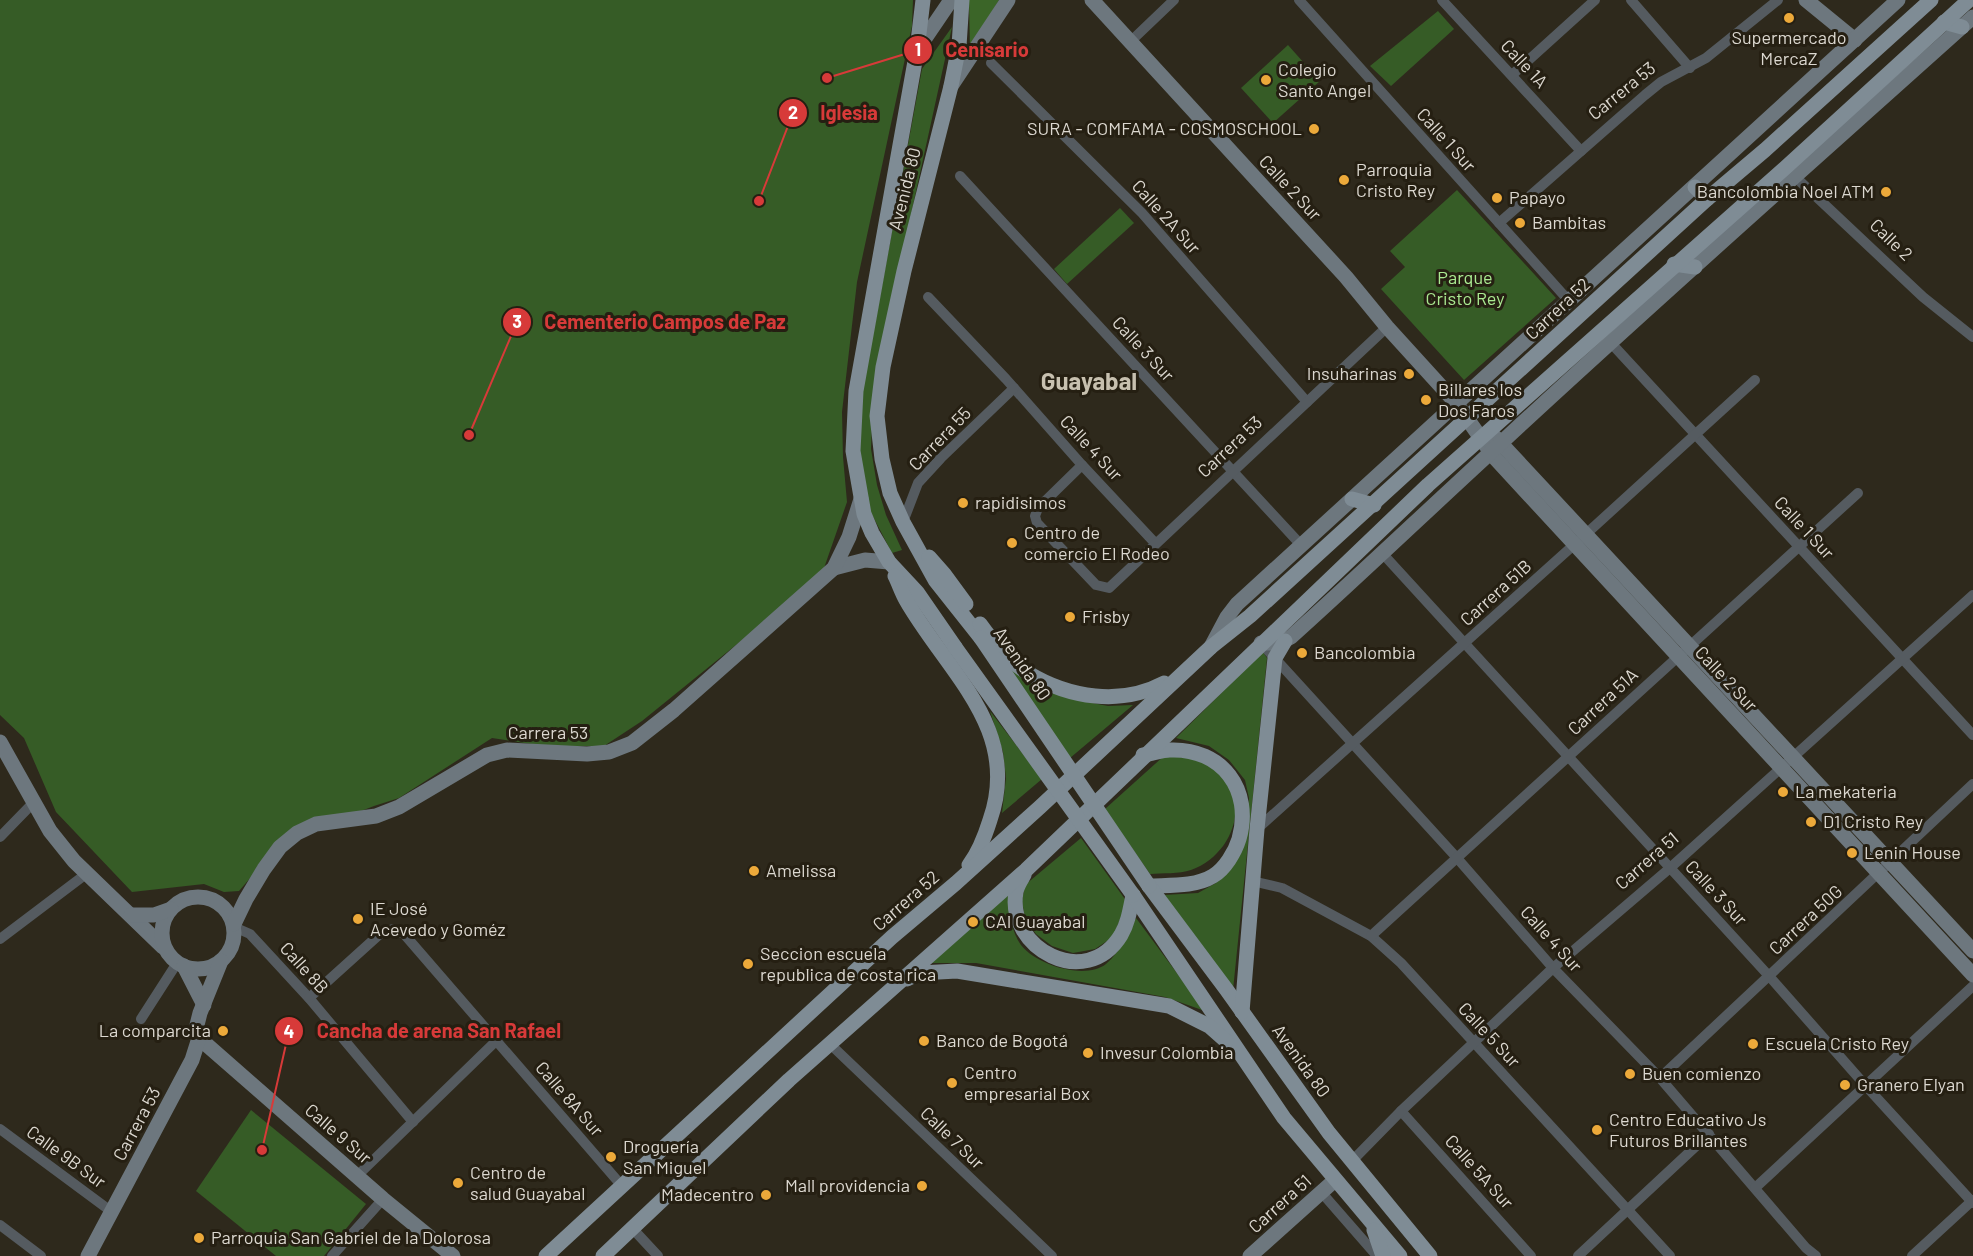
<svg xmlns="http://www.w3.org/2000/svg" width="1973" height="1256" font-family="Barlow,sans-serif">
<style>
.green{fill:#365c26}
.forest{fill:#3b6528}
.lines{fill:none;stroke-linecap:round;stroke-linejoin:round}
.street{stroke:#555b60;stroke-width:10}
.secondary{stroke:#6d777e;stroke-width:15}
.primary{stroke:#7f8c95;stroke-width:15}
.primary-bridge{stroke:#7f8c95;stroke-width:15}
.poi-dot{fill:#eca93a;stroke:#251f12;stroke-width:2}
.labels{text-anchor:middle;stroke-width:6;stroke-linejoin:round;paint-order:stroke}
.poi-label{font-size:18px;fill:#dcd8d0;stroke:#251f12;text-anchor:start}
.street-label{font-size:18px;fill:#dcd8d0;stroke:#251f12}
.park-label{font-size:18px;fill:#aaea91;stroke:#251f12}
.district-label{font-size:24px;font-weight:bold;fill:#c7c0af;stroke:#251f12}
.leader{fill:none;stroke:#d73a39;stroke-width:2}
.callout-dot{fill:#d73a39;stroke:#251f12;stroke-width:2}
.mark-label{font-size:18px;text-anchor:middle;font-weight:bold;fill:#fff}
.callout-label{font-size:20px;text-anchor:middle;font-weight:bold;fill:#d73a39;stroke:#251f12;stroke-width:6;stroke-linejoin:round;paint-order:stroke}
</style>
<rect width="100%" height="100%" fill="#2e291c"/>
<g class="green">
<polygon points="0,0 913,0 912,26 857,282 842,412 843,457 847,502 823,571 804,590 642,721 604,746 545,746 492,738 399,798 374,806 281,842 239,891 224,892 204,884 132,892 56,812 24,738 0,715"/>
<polygon points="1438,11 1454,29 1391,86 1370,66"/>
<polygon points="952,27 878,365 872,422 871,449 877,485 886,515 902,550 892,553 867,505 859,458 862,394 922,69"/>
<polygon points="1288,45 1320,81 1273,123 1241,88"/>
<polygon points="1457,190 1556,298 1464,380 1381,289 1405,267 1390,251"/>
<polygon points="1120,208 1134,223 1067,284 1054,269"/>
<polygon points="1263,652 1267,658 1233,990 1164,895 1198,893 1216,883 1245,839 1249,798 1245,780 1229,760 1209,746 1176,738"/>
<polygon points="1003,662 1082,701 1108,706 1133,705 1070,758"/>
<polygon points="990,711 1042,779 1002,813 1006,778 1003,752"/>
<path d="M 1165,755 C 1177,757 1195,757 1206,763 C 1255,789 1238,853 1191,870 C 1179,874 1162,873 1150,874 L 1105,809 Z"/>
<polygon points="1081,838 1127,902 1113,937 1095,949 1073,953 1052,946 1036,934 1025,919 1022,901 1025,885"/>
<path d="M 1008,893 C 1010,911 1010,927 1019,942 C 1032,964 1085,981 1106,964 C 1121,951 1128,934 1136,918 L 1205,1011 L 1165,997 L 976,963 L 923,963 Z"/>
<polygon points="251,1110 366,1204 324,1256 276,1256 196,1191"/>
</g>
<polygon class="forest" points="969,0 999,0 970,50"/>
<g class="lines">
<g class="street">
<polyline points="1299,0 1569,301"/>
<polyline points="1442,0 1581,151"/>
<polyline points="1631,0 1690,68"/>
<polyline points="1130,42 1174,0"/>
<polyline points="991,63 1142,213 1307,402"/>
<polyline points="1512,75 1595,0"/>
<polyline points="1790,172 1923,297 1973,337"/>
<polyline points="960,176 1301,545"/>
<polyline points="1499,223 1645,95 1661,82 1706,58 1778,0"/>
<polyline points="928,297 1006,379 1082,465 1155,543"/>
<polyline points="1611,343 1973,735"/>
<polyline points="1082,465 1038,508 1035,516 1037,523 1096,585 1109,588 1387,327"/>
<polyline points="903,522 918,483 941,458 1014,388"/>
<polyline points="1383,554 1769,976 1865,1085 1973,1203"/>
<polyline points="1261,643 1457,858 1553,968 1660,1078 1806,1248 1816,1256"/>
<polyline points="1257,829 1586,534 1755,380"/>
<polyline points="0,837 34,802"/>
<polyline points="1252,881 1282,888 1371,936 1401,963 1670,1256"/>
<polyline points="234,927 250,934 309,998 413,1122"/>
<polyline points="1371,936 1858,493"/>
<polyline points="0,939 86,874"/>
<polyline points="309,998 381,933 393,929 404,934 622,1186"/>
<polyline points="141,1019 177,963"/>
<polyline points="830,1044 1052,1256"/>
<polyline points="1660,1078 1973,784"/>
<polyline points="1401,1111 1531,1256"/>
<polyline points="0,1129 112,1212"/>
<polyline points="1352,1161 1401,1111 1553,968 1670,868 1973,595"/>
<polyline points="357,1176 496,1041"/>
<polyline points="1755,1188 1973,986"/>
<polyline points="1322,1193 1377,1256"/>
<polyline points="0,1225 41,1256"/>
<polyline points="632,1228 658,1256"/>
<polyline points="332,1256 383,1199"/>
<polyline points="1578,1256 1709,1134"/>
<polyline points="1912,1256 1973,1200"/>
</g>
<g class="secondary">
<polyline points="1092,0 1346,277 1387,327 1457,404 1494,457 1973,975"/>
<polyline points="1806,0 1855,40"/>
<polyline points="917,50 951,0"/>
<polyline points="951,86 1008,0"/>
<polyline points="1495,437 1973,951"/>
<polyline points="834,568 865,560 889,562"/>
<path d="M 1261,643 L 1280,643 L 1291,637 C 1362,573 1431,507 1502,442 C 1657,298 1816,158 1973,17"/>
<polyline points="1211,647 1227,617 1237,604 1898,0"/>
<polyline points="0,742 50,831 74,861 163,947"/>
<circle cx="198" cy="933" r="36"/>
<polyline points="131,915 154,915 171,909"/>
<polyline points="234,924 246,899 264,869 280,847 297,833 316,824 376,816 399,807 487,755 507,750 587,754 609,752 632,743 674,710 834,568 849,537 861,499"/>
<polyline points="184,966 204,1005"/>
<polyline points="199,1038 383,1199 453,1256"/>
<polyline points="88,1256 192,1060 199,1038 197,1025 200,1013 221,961"/>
<polyline points="1250,1256 1335,1180"/>
</g>
<g class="primary">
<polyline points="923,0 917,50 856,391 853,451 864,514 872,533 889,562 917,592 955,647"/>
<polyline points="962,0 959,46 951,86 904,271 883,367 877,416 882,459 890,493 903,522 935,580 981,638"/>
<polyline points="1944,22 1962,27"/>
<polyline points="1695,187 1707,199"/>
<polyline points="1674,264 1695,267"/>
<polyline points="1352,499 1374,505"/>
<polyline points="929,557 944,574 966,604"/>
<path d="M 895,576 C 899,584 902,593 906,600 C 947,672 1022,729 990,820 C 985,836 979,852 969,865"/>
<path d="M 980,624 C 993,642 1008,661 1028,673 C 1069,698 1121,706 1164,683"/>
<path d="M 1143,755 C 1152,754 1162,750 1170,750 C 1222,748 1253,790 1239,839 C 1235,852 1225,869 1213,876 C 1195,887 1170,885 1149,886"/>
<path d="M 1024,875 C 1021,880 1017,886 1016,892 C 1006,948 1086,992 1121,935 C 1128,923 1130,910 1133,895"/>
<polyline points="1149,886 1226,989 1329,1133 1430,1256"/>
<polyline points="1133,895 1284,1118 1400,1256"/>
<polyline points="907,979 920,973 957,971 1169,1006 1209,1026 1226,1041"/>
<polyline points="1242,1012 1257,829 1275,658 1285,641"/>
<polyline points="1374,1230 1383,1256"/>
<polyline points="546,1256 892,937 956,883 1040,807 1211,647 1250,616 1707,199 1765,150 1931,0"/>
<polyline points="603,1256 789,1080 1026,870 1428,485 1785,168 1969,0"/>
</g>
<g class="primary-bridge">
<polyline points="981,638 1149,886"/>
<polyline points="955,647 1133,895"/>
</g>
</g>
<g class="poi-dot">
<circle cx="1789" cy="18" r="6"/>
<circle cx="1266" cy="80" r="6"/>
<circle cx="1314" cy="129" r="6"/>
<circle cx="1344" cy="180" r="6"/>
<circle cx="1886" cy="192" r="6"/>
<circle cx="1497" cy="198" r="6"/>
<circle cx="1520" cy="223" r="6"/>
<circle cx="1409" cy="374" r="6"/>
<circle cx="1426" cy="400" r="6"/>
<circle cx="963" cy="503" r="6"/>
<circle cx="1012" cy="543" r="6"/>
<circle cx="1070" cy="617" r="6"/>
<circle cx="1302" cy="653" r="6"/>
<circle cx="1783" cy="792" r="6"/>
<circle cx="1811" cy="822" r="6"/>
<circle cx="1852" cy="853" r="6"/>
<circle cx="754" cy="871" r="6"/>
<circle cx="358" cy="919" r="6"/>
<circle cx="973" cy="922" r="6"/>
<circle cx="748" cy="964" r="6"/>
<circle cx="223" cy="1031" r="6"/>
<circle cx="924" cy="1041" r="6"/>
<circle cx="1753" cy="1044" r="6"/>
<circle cx="1088" cy="1053" r="6"/>
<circle cx="1630" cy="1074" r="6"/>
<circle cx="952" cy="1083" r="6"/>
<circle cx="1845" cy="1085" r="6"/>
<circle cx="1597" cy="1130" r="6"/>
<circle cx="611" cy="1157" r="6"/>
<circle cx="458" cy="1183" r="6"/>
<circle cx="922" cy="1186" r="6"/>
<circle cx="766" cy="1195" r="6"/>
<circle cx="199" cy="1238" r="6"/>
</g>
<g class="labels">
<g class="poi-label">
<text x="1789" y="44" text-anchor="middle">Supermercado<tspan x="1789" dy="21">MercaZ</tspan></text>
<text x="1278" y="76">Colegio<tspan x="1278" dy="21">Santo Angel</tspan></text>
<text x="1302" y="135" text-anchor="end">SURA - COMFAMA - COSMOSCHOOL</text>
<text x="1356" y="176">Parroquia<tspan x="1356" dy="21">Cristo Rey</tspan></text>
<text x="1874" y="198" text-anchor="end">Bancolombia Noel ATM</text>
<text x="1509" y="204">Papayo</text>
<text x="1532" y="229">Bambitas</text>
<text x="1397" y="380" text-anchor="end">Insuharinas</text>
<text x="1438" y="396">Billares los<tspan x="1438" dy="21">Dos Faros</tspan></text>
<text x="975" y="509">rapidisimos</text>
<text x="1024" y="539">Centro de<tspan x="1024" dy="21">comercio El Rodeo</tspan></text>
<text x="1082" y="623">Frisby</text>
<text x="1314" y="659">Bancolombia</text>
<text x="1795" y="798">La mekateria</text>
<text x="1823" y="828">D1 Cristo Rey</text>
<text x="1864" y="859">Lenin House</text>
<text x="766" y="877">Amelissa</text>
<text x="370" y="915">IE José<tspan x="370" dy="21">Acevedo y Goméz</tspan></text>
<text x="985" y="928">CAI Guayabal</text>
<text x="760" y="960">Seccion escuela<tspan x="760" dy="21">republica de costa rica</tspan></text>
<text x="211" y="1037" text-anchor="end">La comparcita</text>
<text x="936" y="1047">Banco de Bogotá</text>
<text x="1765" y="1050">Escuela Cristo Rey</text>
<text x="1100" y="1059">Invesur Colombia</text>
<text x="964" y="1079">Centro<tspan x="964" dy="21">empresarial Box</tspan></text>
<text x="1642" y="1080">Buen comienzo</text>
<text x="1857" y="1091">Granero Elyan</text>
<text x="1609" y="1126">Centro Educativo Js<tspan x="1609" dy="21">Futuros Brillantes</tspan></text>
<text x="623" y="1153">Droguería<tspan x="623" dy="21">San Miguel</tspan></text>
<text x="470" y="1179">Centro de<tspan x="470" dy="21">salud Guayabal</tspan></text>
<text x="910" y="1192" text-anchor="end">Mall providencia</text>
<text x="754" y="1201" text-anchor="end">Madecentro</text>
<text x="211" y="1244">Parroquia San Gabriel de la Dolorosa</text>
</g>
<g class="street-label">
<text transform="translate(1524 64) rotate(47)" y="6">Calle 1A</text>
<text transform="translate(1622 91) rotate(-39)" y="6">Carrera 53</text>
<text transform="translate(1446 140) rotate(48)" y="6">Calle 1 Sur</text>
<text transform="translate(1290 188) rotate(47)" y="6">Calle 2 Sur</text>
<text transform="translate(905 189) rotate(-76)" y="6">Avenida 80</text>
<text transform="translate(1166 217) rotate(48)" y="6">Calle 2A Sur</text>
<text transform="translate(1891 240) rotate(44)" y="6">Calle 2</text>
<text transform="translate(1558 309) rotate(-43)" y="6">Carrera 52</text>
<text transform="translate(1143 349) rotate(47)" y="6">Calle 3 Sur</text>
<text transform="translate(940 439) rotate(-46)" y="6">Carrera 55</text>
<text transform="translate(1230 447) rotate(-43)" y="6">Carrera 53</text>
<text transform="translate(1091 448) rotate(47)" y="6">Calle 4 Sur</text>
<text transform="translate(1804 528) rotate(47)" y="6">Calle 1 Sur</text>
<text transform="translate(1496 593) rotate(-42)" y="6">Carrera 51B</text>
<text transform="translate(1022 664) rotate(55)" y="6">Avenida 80</text>
<text transform="translate(1726 679) rotate(47)" y="6">Calle 2 Sur</text>
<text transform="translate(1603 702) rotate(-43)" y="6">Carrera 51A</text>
<text x="548" y="739">Carrera 53</text>
<text transform="translate(1647 861) rotate(-41)" y="6">Carrera 51</text>
<text transform="translate(1716 893) rotate(47)" y="6">Calle 3 Sur</text>
<text transform="translate(906 901) rotate(-41)" y="6">Carrera 52</text>
<text transform="translate(1806 920) rotate(-43)" y="6">Carrera 50G</text>
<text transform="translate(1551 939) rotate(48)" y="6">Calle 4 Sur</text>
<text transform="translate(304 968) rotate(48)" y="6">Calle 8B</text>
<text transform="translate(1489 1035) rotate(47)" y="6">Calle 5 Sur</text>
<text transform="translate(1301 1061) rotate(54)" y="6">Avenida 80</text>
<text transform="translate(569 1099) rotate(49)" y="6">Calle 8A Sur</text>
<text transform="translate(137 1124) rotate(-62)" y="6">Carrera 53</text>
<text transform="translate(338 1134) rotate(41)" y="6">Calle 9 Sur</text>
<text transform="translate(952 1138) rotate(44)" y="6">Calle 7 Sur</text>
<text transform="translate(66 1157) rotate(36)" y="6">Calle 9B Sur</text>
<text transform="translate(1479 1172) rotate(48)" y="6">Calle 5A Sur</text>
<text transform="translate(1280 1204) rotate(-42)" y="6">Carrera 51</text>
</g>
<g class="park-label">
<text x="1465" y="284">Parque<tspan x="1465" dy="21">Cristo Rey</tspan></text>
</g>
<g class="district-label">
<text x="1089" y="390">Guayabal</text>
</g>
</g>
<path class="leader" d="M827 78L918 50M759 201L793 113M469 435L517 322M262 1150L289 1031"/>
<g class="callout-dot">
<circle cx="827" cy="78" r="6"/>
<circle cx="759" cy="201" r="6"/>
<circle cx="469" cy="435" r="6"/>
<circle cx="262" cy="1150" r="6"/>
<circle cx="918" cy="50" r="15"/>
<circle cx="793" cy="113" r="15"/>
<circle cx="517" cy="322" r="15"/>
<circle cx="289" cy="1031" r="15"/>
</g>
<g class="mark-label">
<text x="918" y="56">1</text>
<text x="793" y="119">2</text>
<text x="517" y="328">3</text>
<text x="289" y="1038">4</text>
</g>
<g class="callout-label">
<text x="987" y="57">Cenisario</text>
<text x="849" y="120">Iglesia</text>
<text x="665" y="329">Cementerio Campos de Paz</text>
<text x="439" y="1038">Cancha de arena San Rafael</text>
</g>
</svg>
